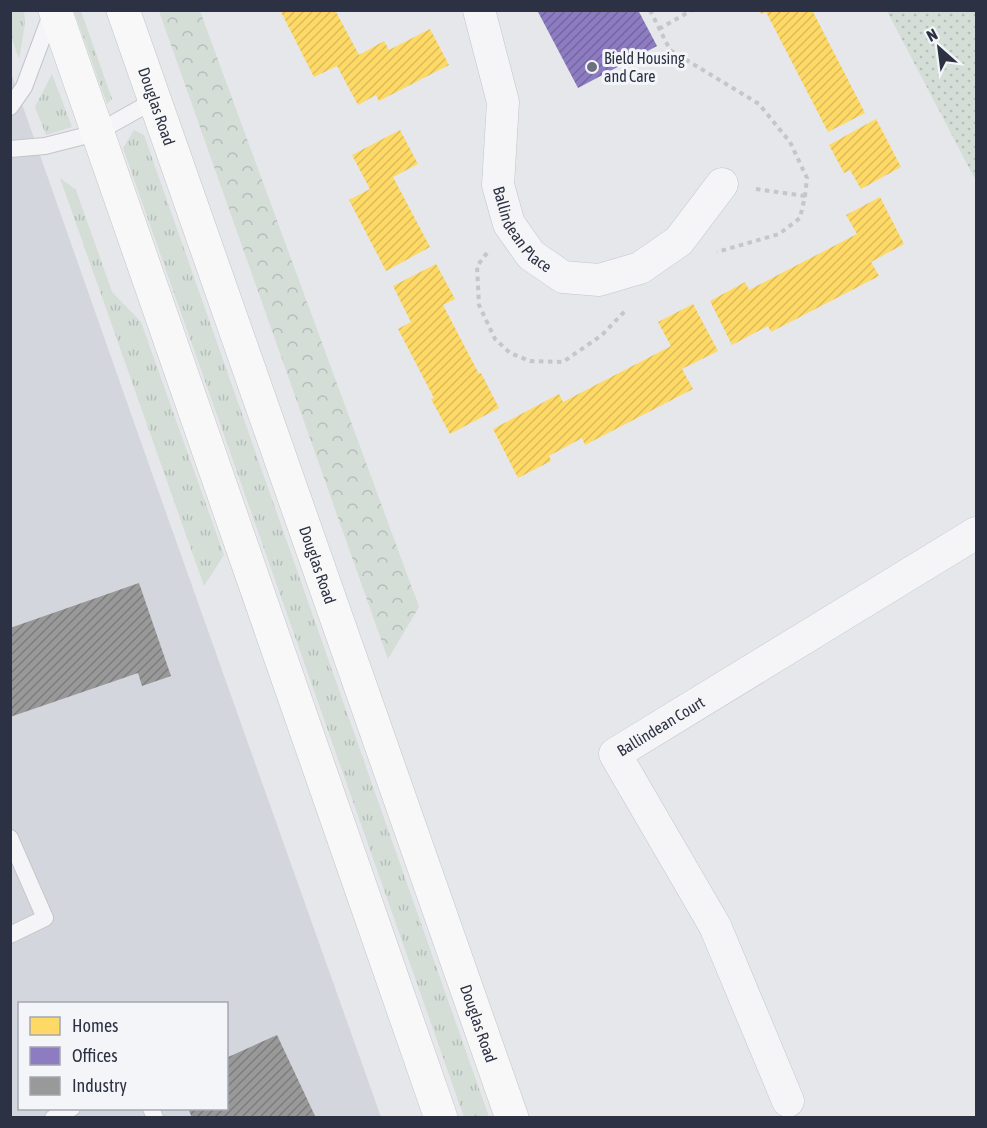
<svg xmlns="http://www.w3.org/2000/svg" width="987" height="1128" font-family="'Asap Condensed',sans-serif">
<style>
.built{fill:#d4d6dd;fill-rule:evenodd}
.grass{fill:url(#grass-tufts)}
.forest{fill:url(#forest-crowns)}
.park{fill:url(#park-dots)}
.homes{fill:url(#homes-hatch)}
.offices{fill:url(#offices-hatch)}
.industry{fill:url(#industry-hatch)}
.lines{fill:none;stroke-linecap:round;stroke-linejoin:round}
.lane-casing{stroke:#c3c5c8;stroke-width:18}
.street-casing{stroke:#c3c5c8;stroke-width:33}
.secondary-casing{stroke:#c3c5c8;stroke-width:34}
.path{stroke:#c5c5ca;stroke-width:4;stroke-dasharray:4.5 4.5;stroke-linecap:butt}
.lane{stroke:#f5f5f7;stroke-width:16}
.street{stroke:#f5f5f7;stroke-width:32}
.secondary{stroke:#f8f8f8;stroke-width:33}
.poi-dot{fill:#6d717e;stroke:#f4f5f9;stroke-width:2}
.labels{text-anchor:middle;stroke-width:6;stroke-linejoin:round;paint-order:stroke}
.poi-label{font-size:16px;fill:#2c3244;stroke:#f4f5f9;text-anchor:start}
.street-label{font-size:16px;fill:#2c3244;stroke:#f4f5f9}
</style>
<defs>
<pattern id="grass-tufts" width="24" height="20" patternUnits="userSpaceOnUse" patternTransform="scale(1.5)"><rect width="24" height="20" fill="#d4ddd6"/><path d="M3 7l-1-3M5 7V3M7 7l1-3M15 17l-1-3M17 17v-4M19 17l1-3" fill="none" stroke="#b6beb9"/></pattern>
<pattern id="forest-crowns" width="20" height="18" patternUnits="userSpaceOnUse" patternTransform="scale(1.5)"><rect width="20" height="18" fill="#d4ddd6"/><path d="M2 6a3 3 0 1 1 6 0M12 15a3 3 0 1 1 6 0" fill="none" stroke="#b6beb9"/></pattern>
<pattern id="park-dots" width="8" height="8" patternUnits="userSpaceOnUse" patternTransform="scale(1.5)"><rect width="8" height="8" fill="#d4ddd6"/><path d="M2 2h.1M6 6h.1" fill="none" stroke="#b6beb9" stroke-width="1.8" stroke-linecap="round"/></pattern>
<pattern id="homes-hatch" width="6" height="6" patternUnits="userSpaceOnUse" patternTransform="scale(1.5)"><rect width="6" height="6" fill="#ffd966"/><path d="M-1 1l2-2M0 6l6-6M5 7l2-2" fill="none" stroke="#dbbb5a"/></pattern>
<pattern id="offices-hatch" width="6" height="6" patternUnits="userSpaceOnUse" patternTransform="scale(1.5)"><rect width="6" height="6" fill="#8e7cc3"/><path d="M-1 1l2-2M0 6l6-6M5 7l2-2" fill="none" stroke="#7466a0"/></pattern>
<pattern id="industry-hatch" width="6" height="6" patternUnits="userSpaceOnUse" patternTransform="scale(1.5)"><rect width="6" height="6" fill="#999"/><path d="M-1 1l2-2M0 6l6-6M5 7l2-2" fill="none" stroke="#7d7d7e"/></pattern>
</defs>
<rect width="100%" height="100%" fill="#e5e7ea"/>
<path class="built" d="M 10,70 L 148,462 L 381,1117 L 11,1117 ZM 20,1004 L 226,1004 L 226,1108 L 20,1108 Z"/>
<g class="grass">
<polygon points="10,11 24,11 25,23 19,59 11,36"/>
<polygon points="74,11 81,11 112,99 107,104"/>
<polygon points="52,74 72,127 46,135 35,107"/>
<polygon points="134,130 144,135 489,1117 464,1117 123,148"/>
<polygon points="60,178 76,190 112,292 141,322 224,555 204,586"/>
</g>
<polygon class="forest" points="159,11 200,11 419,607 388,659"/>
<polygon class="park" points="887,11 976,11 976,181"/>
<g class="homes">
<polygon points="280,10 335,10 359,55 384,41 389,50 430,29 449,65 379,101 376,95 358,105 337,66 314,77"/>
<polygon points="760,10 812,10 865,113 828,132 766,12 761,14"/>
<polygon points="876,119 901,167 861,189 850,170 844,173 829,145"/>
<polygon points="400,130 418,164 393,177 430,247 386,271 349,200 370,189 352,155"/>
<polygon points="880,197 904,244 871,262 879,276 771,332 768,326 732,345 710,301 745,282 749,290 857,234 846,215"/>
<polygon points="436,264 455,299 443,305 479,374 481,373 499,408 450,434 431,399 434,398 398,329 411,322 393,286"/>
<polygon points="693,304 718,351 682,369 693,389 585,445 582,438 549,456 551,461 518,478 493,429 559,394 563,402 671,346 658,322"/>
</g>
<polygon class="offices" points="537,10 638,10 657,46 578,88"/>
<g class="industry">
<polygon points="139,583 171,676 142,686 138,673 10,717 10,628"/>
<polygon points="277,1035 316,1118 192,1118 188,1108 226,1108 226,1058"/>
</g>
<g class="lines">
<g class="lane-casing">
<g id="lane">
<polyline points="10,107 24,87 52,12"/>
<polyline points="10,149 45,146 96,133 155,100"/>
<polyline points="10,838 45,918 10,935"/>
<polyline points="151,1108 155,1118"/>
<polyline points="53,1118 72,1108"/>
</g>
</g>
<g class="street-casing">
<g id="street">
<path id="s1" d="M 479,10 L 503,102 L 498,185 L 509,224 L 531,255 L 563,277 L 599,280 L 640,268 L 679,241 L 722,184"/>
<path id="s2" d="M 788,1101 L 715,926 L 615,754 L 976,533"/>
</g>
</g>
<g class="secondary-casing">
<g id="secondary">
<polyline points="55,10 441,1118"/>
<path id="s3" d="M 123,10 L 512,1118"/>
</g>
</g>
<g class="path">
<polyline points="650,10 670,50 759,104 790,142 807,178 805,196 800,218 779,234 717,252"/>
<polyline points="659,29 692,10"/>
<polyline points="756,189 805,196"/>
<polyline points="487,253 477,266 479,305 495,339 510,353 530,361 563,362 602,335 626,310"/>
</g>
<use href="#lane" class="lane"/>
<use href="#street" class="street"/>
<use href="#secondary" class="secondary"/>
</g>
<circle class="poi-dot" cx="592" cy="67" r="6"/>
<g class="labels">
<g class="poi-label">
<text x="604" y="64">Bield Housing<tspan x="604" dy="18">and Care</tspan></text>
</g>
<g class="street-label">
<text dy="6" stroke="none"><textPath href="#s3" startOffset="102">Douglas Road</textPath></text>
<text dy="6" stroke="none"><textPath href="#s1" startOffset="230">Ballindean Place</textPath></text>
<text dy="6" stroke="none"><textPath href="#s3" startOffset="588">Douglas Road</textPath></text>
<text dy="6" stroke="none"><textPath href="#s2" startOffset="442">Ballindean Court</textPath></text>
<text dy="6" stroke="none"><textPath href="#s3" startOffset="1074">Douglas Road</textPath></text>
</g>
</g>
<rect width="987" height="1128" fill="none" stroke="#2c3244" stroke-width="24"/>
<rect x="18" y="1002" width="210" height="108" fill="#f4f5f9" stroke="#a4a7b1" stroke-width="1.5"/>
<rect x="30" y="1017" width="30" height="18" fill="#ffd966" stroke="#a4a7b1" stroke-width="1.5"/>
<text x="72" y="1032" font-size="18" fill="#2c3244">Homes</text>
<rect x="30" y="1047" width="30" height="18" fill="#8e7cc3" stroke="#a4a7b1" stroke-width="1.5"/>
<text x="72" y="1062" font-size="18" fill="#2c3244">Offices</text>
<rect x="30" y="1077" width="30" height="18" fill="#999999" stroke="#a4a7b1" stroke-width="1.5"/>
<text x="72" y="1092" font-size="18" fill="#2c3244">Industry</text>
<g transform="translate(939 48) rotate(332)" stroke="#f4f5f9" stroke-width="4.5" paint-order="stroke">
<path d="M0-4.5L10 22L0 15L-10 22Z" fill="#2c3244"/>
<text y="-9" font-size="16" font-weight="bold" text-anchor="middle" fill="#2c3244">N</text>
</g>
</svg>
